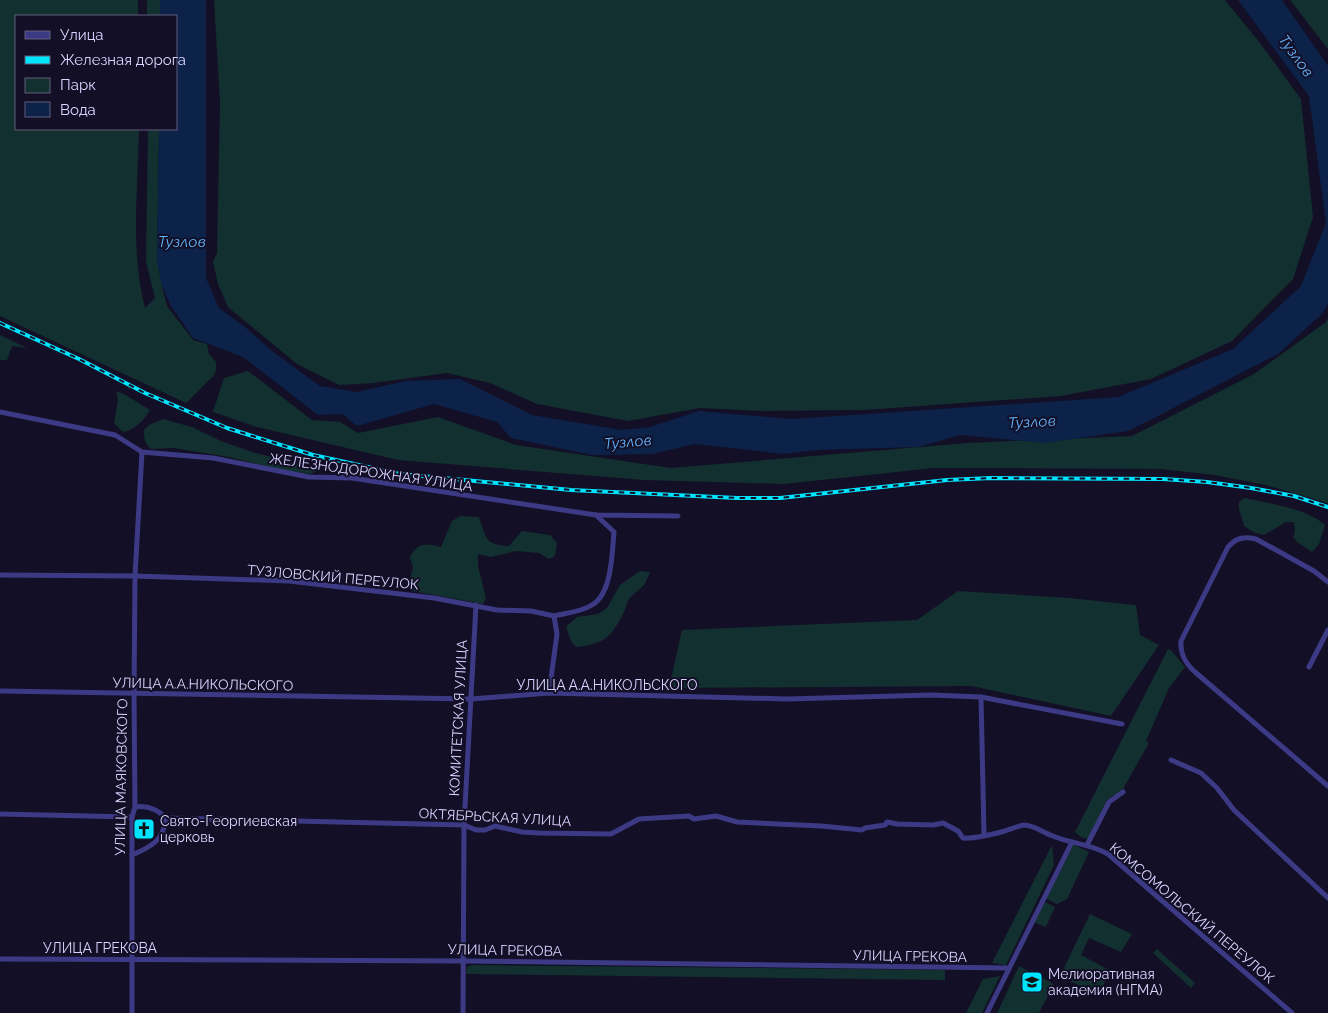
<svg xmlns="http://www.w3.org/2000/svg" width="1328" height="1013" font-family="Raleway,sans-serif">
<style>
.green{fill:#12302f}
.water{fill:#0c2248}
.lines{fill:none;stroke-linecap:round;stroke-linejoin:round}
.minor{stroke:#3d3a85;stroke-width:5}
.rail-casing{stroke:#00e5ff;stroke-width:4}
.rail{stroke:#130f26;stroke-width:2;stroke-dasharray:5.5;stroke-linecap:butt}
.labels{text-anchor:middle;stroke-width:4;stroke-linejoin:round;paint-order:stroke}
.street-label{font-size:14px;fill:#d9d4ff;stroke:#130f26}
.poi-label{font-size:14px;fill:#d9d4ff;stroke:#130f26;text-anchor:start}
.water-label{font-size:15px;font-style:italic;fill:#62b6ff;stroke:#130f26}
</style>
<rect width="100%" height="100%" fill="#130f26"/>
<g class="green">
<path d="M 0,0 L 138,0 L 138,16 L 16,16 L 16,129 L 139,129 C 138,188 130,249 145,308 L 155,298 L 146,262 L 148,129 L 159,129 L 157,260 L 163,291 L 167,306 L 187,332 L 193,340 L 207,344 L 209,354 L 216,362 C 217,377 213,376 204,385 C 198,391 193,397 186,403 L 0,316 Z"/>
<rect x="147" y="0" width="13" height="16"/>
<polygon points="214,0 1225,0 1260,43 1301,99 1313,217 1293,279 1232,341 1151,379 1061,396 864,410 760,411 700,408 628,421 537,404 490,383 447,373 373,383 339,385 297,364 228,307 218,284 213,262 217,253 220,102"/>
<polygon points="1290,0 1328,0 1328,49"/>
<polygon points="1328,318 1328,503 1266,485 1214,475 1161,469 934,468 784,484 644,480 398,460 257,427 213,412 224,378 248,371 312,420 340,422 358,433 438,417 516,445 671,468 967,443 1132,436 1254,374 1326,322"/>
<polygon points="0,335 27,348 12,346 7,360 0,360"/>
<path d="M 116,391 L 124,394 L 150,410 C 144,420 135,430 123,432 L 114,423 L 118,400 Z"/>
<path d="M 163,419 L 192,427 L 221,441 L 255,453 L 311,466 L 317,471 L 311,474 L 281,470 L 229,457 L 173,448 L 151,449 C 144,443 144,438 144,430 L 149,425 Z"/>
<path d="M 1244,498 C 1268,503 1306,508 1325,525 L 1319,544 L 1312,552 L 1297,542 L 1293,537 L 1295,531 L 1294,522 L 1286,522 L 1264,535 L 1255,533 L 1244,526 L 1239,509 L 1239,502 Z"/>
<path d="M 460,516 L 479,517 C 486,538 485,545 509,546 L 522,531 L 550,535 L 557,543 L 555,556 L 549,559 L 539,553 L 516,551 L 491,557 L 478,554 L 478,566 L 486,598 L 483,604 L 412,591 L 408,586 L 413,567 L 410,557 C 418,542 426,543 441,547 L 452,521 Z"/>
<path d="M 640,571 L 650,572 C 648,576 647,580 645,583 C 641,590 633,593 629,599 C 626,604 626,609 623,614 C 610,639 603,644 576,647 L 571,641 L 566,627 L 577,617 L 598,614 L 607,608 L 620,585 Z"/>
<polygon points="958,591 1069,598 1136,605 1140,635 1159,645 1111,716 972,686 669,688 682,630 917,620"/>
<polygon points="1168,649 1171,650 1185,667 1169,688 1146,741 1149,743 1123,789 1107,800 1088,839 1081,837 1075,832"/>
<polygon points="1072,844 1089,852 1067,899 1057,904 1045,898"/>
<polygon points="1052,845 1054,865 1006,965 992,963"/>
<polygon points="1043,901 1055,907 1046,927 1033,922"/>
<polygon points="1090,914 1132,934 1121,952 1089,938 1081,955 1111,971 1099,993 1071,982 1074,976 1063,970"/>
<polygon points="1157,949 1195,983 1191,988 1153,953"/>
<polygon points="472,965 945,970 945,980 466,974 467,967"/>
<polygon points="1019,966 1054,984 1039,1013 997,1013"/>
<polygon points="1000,976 982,1013 966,1013 983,979"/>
</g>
<polygon class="water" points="160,0 206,0 206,278 219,308 245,327 272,351 320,386 357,392 406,381 460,379 532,415 622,430 650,427 699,411 792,419 1118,397 1233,349 1301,286 1326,223 1309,96 1238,0 1282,0 1328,66 1328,304 1322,314 1278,354 1156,417 1128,431 1045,443 961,435 918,447 816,450 783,454 695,444 652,454 592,455 511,438 497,422 434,404 357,426 342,414 318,415 243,357 193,338 171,306 162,286 157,260 159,129 176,129 176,16 160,16"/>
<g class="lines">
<g class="minor">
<polyline points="0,412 115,435 142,452 213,458 309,477 352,478 596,515 678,516"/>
<polyline points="0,575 135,576 289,581 434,598 497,610 531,611 554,616 557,634 549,693"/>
<path d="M 1328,582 L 1314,571 L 1256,539 C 1244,536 1236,538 1228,547 L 1181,641 C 1180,654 1185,663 1195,672 L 1328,786"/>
<path d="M 554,616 C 566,613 581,612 592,605 C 612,594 612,553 614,532 L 596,515"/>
<polyline points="1309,667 1328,630"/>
<polyline points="0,691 471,699 549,693 787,699 931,695 981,697 1122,724"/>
<polyline points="981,697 984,834"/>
<polyline points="1171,760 1201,773 1217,788 1234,810 1328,898"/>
<polyline points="0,814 132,817"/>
<path d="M 166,818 L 464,825 L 476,830 L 485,830 L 495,826 L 522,832 L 539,833 L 611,834 L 639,819 L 689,816 L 694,819 L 716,816 L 737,822 L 821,826 L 862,830 L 865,828 L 885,825 L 887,822 L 897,824 L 933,825 L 943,823 L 958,831 L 963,838 C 972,839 995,834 1005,831 C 1011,829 1018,826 1024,825 C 1034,825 1044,833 1053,836 C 1072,844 1091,844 1108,854 L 1292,1013"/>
<polyline points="1087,845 1109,802 1123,792"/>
<path d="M 132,855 C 151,847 164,840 166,818 C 157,809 147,805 135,807"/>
<polyline points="0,959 463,961 1009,968"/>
<polyline points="132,1013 132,817 135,807 134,694 135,576 142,452"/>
<polyline points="463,1013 464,825 476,605"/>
<polyline points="987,1013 1072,842"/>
</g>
<g class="rail-casing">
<polyline id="rail" points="0,323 79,359 145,393 227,428 313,455 400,474 571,490 737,498 780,498 947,480 991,478 1163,479 1207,482 1251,488 1294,496 1328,507"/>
</g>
<use href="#rail" class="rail"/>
</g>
<defs>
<g id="church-square" transform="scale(1.125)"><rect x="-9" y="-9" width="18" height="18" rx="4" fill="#00e5ff" stroke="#130f26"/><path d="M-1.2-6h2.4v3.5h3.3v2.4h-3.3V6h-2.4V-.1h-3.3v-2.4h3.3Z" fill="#111"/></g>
<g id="university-square" transform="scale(1.125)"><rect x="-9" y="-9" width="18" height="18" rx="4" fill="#00e5ff" stroke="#130f26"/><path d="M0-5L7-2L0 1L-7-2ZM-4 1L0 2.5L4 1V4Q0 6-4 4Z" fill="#111"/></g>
</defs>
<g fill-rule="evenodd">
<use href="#church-square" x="144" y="829"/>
<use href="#university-square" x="1032" y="982"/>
</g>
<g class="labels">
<g class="street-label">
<text transform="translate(371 472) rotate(8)" y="5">ЖЕЛЕЗНОДОРОЖНАЯ УЛИЦА</text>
<text transform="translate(333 577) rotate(5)" y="5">ТУЗЛОВСКИЙ ПЕРЕУЛОК</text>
<text transform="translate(203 684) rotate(1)" y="5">УЛИЦА А.А.НИКОЛЬСКОГО</text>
<text x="607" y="690">УЛИЦА А.А.НИКОЛЬСКОГО</text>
<text transform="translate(458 718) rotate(-87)" y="5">КОМИТЕТСКАЯ УЛИЦА</text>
<text transform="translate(121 777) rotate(-89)" y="5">УЛИЦА МАЯКОВСКОГО</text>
<text transform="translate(495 817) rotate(3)" y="5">ОКТЯБРЬСКАЯ УЛИЦА</text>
<text transform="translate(1192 913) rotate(40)" y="5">КОМСОМОЛЬСКИЙ ПЕРЕУЛОК</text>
<text x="100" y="953">УЛИЦА ГРЕКОВА</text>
<text transform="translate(505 950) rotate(1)" y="5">УЛИЦА ГРЕКОВА</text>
<text transform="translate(910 956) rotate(1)" y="5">УЛИЦА ГРЕКОВА</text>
</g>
<g class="poi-label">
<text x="160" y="826">Свято-Георгиевская<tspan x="160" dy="16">церковь</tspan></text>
<text x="1048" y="979">Мелиоративная<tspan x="1048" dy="16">академия (НГМА)</tspan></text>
</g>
<g class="water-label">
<text transform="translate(1296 56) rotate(54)" y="5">Тузлов</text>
<text x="182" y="247">Тузлов</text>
<text transform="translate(1032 422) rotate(-3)" y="5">Тузлов</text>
<text transform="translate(628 442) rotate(-5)" y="5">Тузлов</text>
</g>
</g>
<rect x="15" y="15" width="162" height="115" fill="#130f26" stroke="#625e7d"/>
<rect x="25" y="31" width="25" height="8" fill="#3d3a85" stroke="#625e7d"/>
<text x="60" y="40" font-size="15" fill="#d9d4ff">Улица</text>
<rect x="25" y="56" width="25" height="8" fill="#00e5ff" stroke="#625e7d"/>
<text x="60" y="65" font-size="15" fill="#d9d4ff">Железная дорога</text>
<rect x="25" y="78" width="25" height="15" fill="#12302f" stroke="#625e7d"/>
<text x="60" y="90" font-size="15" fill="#d9d4ff">Парк</text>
<rect x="25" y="102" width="25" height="15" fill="#0c2248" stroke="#625e7d"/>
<text x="60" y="115" font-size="15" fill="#d9d4ff">Вода</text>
</svg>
